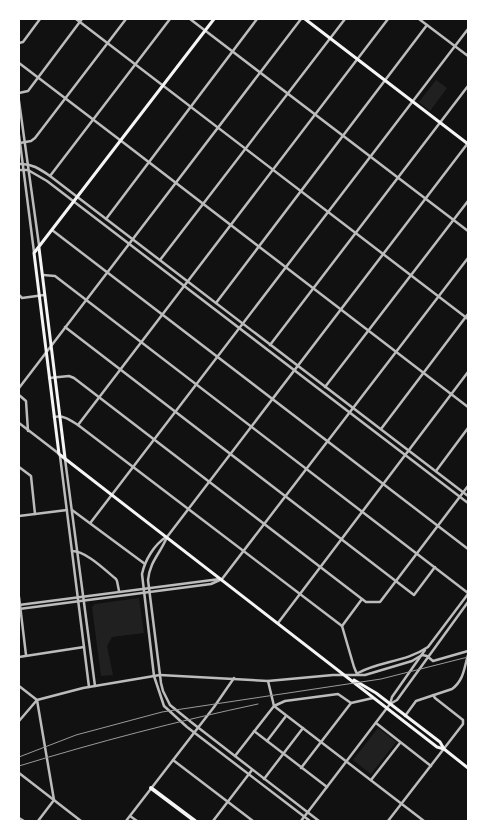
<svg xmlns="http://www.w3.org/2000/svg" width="487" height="840" font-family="Manrope,sans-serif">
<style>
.green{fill:#202020}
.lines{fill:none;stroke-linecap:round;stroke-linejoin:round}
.minor{stroke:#bcbcbc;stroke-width:2.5}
.tertiary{stroke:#bcbcbc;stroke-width:2.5}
.secondary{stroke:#f5f5f5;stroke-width:3}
.primary{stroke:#f5f5f5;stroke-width:4}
.rail{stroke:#9a9a9a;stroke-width:1}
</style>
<rect width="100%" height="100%" fill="#111"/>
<g class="green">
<polygon points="436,80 447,88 430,111 419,102"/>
<polygon points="139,598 144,633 112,637 107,646 113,675 101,676 92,607 95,604"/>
<polygon points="378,728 396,742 371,774 353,760"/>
</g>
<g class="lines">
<g class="minor">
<polyline points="76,19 468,319"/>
<polyline points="190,19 468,231"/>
<polyline points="19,43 23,42 40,19"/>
<polyline points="19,63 120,140"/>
<polyline points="19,93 28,91 82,19"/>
<polyline points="19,101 39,245"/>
<polyline points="19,135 34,252"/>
<polyline points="20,143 31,141 35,138 126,19"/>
<polyline points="50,176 170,19"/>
<polyline points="106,219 257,19"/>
<polyline points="52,230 468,549"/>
<polyline points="160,260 345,19"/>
<polyline points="43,275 55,276 468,593"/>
<polyline points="19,295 22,298 44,295"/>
<polyline points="216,303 427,25"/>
<polyline points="65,327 414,595 435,567"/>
<polyline points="270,345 468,86"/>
<polyline points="49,378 69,376 74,378 362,599 342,626"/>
<polyline points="325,387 468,201"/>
<polyline points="19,388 301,19"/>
<polyline points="19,395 26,401 28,431"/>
<path d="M 54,417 C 64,415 70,420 78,425 L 342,626 L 354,667 L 357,674"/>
<polyline points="381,429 468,314"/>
<polyline points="60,456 89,687"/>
<polyline points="65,459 95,686"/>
<polyline points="19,467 31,476 35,514"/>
<polyline points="436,471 468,428"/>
<polyline points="72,510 145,564"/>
<polyline points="19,516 67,510"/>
<path d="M 72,551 C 86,551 105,570 116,579 L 117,581 L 119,591"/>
<polyline points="19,597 26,655"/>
<polyline points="362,599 366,602 380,602 468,486"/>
<polyline points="278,623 468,372"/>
<polyline points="422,655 427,656 433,661 468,651"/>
<polyline points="19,657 84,647"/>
<polyline points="19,721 37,700 83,688 160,675"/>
<polyline points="376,723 431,766"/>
<polyline points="254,731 327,787"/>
<polyline points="267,741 286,716"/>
<polyline points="235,756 274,706 285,701 338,694 351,703"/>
<polyline points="173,760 253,821"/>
<polyline points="301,768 351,703 373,698"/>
<polyline points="264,779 303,728"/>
<polyline points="371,780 400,743"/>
<polyline points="130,816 137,821"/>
<polyline points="19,818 24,821"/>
<polyline points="38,821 54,800"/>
</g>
<g class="tertiary">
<polyline points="419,19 468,56"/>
<polyline points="120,140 468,407"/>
<path d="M 19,164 C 31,163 40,169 50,176 L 468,496"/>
<polyline points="19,170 28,170 47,181 468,503"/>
<polyline points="19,423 58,453"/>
<polyline points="78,425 388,19"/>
<polyline points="91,522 468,29"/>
<path d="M 166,537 C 154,545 145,560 142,574 L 154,676 L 164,706 L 187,727 L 310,821"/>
<polyline points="19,605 220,579"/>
<polyline points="19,609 211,584 222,579 468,258"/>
<path d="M 358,673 C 380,661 406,662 428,647 L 468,594"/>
<polyline points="160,675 268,681 333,675 365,675 412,661 422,655"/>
<polyline points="268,681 274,706 424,821"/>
<polyline points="19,686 37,700 54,800"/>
<polyline points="390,704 392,697 425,650"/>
<path d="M 405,716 L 416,701 L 452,689 C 464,680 464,668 468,655"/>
<polyline points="19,773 81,821"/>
<polyline points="126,821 214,707 234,678"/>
<polyline points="213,821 252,770"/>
<polyline points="301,821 390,704 397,700 468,602"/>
<path d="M 319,821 L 191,722 L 170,705 L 163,691 L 161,683 L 148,580 C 150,561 160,554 167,537 L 468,143"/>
<polyline points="388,821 463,724 463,720 435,698 433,695"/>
</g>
<g class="secondary">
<polyline points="214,19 34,253 59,454 437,747 444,749"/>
<polyline points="305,19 468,144"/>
<polyline points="39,248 65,458"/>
<polyline points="354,680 376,693 440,742 444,749 468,768"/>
</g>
<polyline class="primary" points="151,788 195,821"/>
<g class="rail">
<polyline points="19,757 76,735 162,712 381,679 468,657"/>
<path d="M 19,766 C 97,742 178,721 258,704"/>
</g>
</g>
<rect width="487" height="840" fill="none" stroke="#ffffff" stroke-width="40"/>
</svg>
